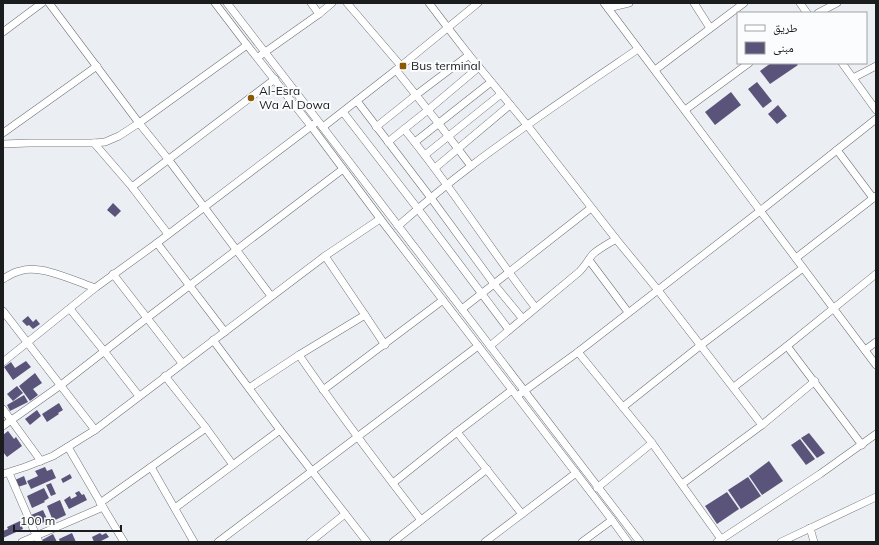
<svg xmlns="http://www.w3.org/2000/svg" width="879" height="545" font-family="Mulish,'Noto Naskh Arabic',sans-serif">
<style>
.building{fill:#5b547a}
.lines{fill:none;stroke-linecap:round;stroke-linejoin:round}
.minor-casing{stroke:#707377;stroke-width:8}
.minor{stroke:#fff;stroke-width:7}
.poi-dot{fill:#8b5901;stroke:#fbfcfe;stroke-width:1.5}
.labels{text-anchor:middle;stroke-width:4;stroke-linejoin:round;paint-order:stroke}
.poi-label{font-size:12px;fill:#1a1c1d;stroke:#fbfcfe;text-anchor:start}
</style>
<rect width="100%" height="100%" fill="#ebeff4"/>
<g class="building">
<polygon points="771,63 796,63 798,65 770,84 760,71"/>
<polygon points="757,82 772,101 763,108 748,89"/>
<polygon points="731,92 741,105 715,125 705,112"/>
<polygon points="778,105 787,116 777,124 768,114"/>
<polygon points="113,203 121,211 115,217 107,210"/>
<polygon points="28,316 33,322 36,319 40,324 33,329 29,325 27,326 22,321"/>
<polygon points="26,361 31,367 13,380 4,367 11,362 15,368"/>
<polygon points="35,373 42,383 33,389 38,395 30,401 19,386"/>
<polygon points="17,386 23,393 13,401 7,394"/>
<polygon points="24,395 28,402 10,411 7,405"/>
<polygon points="59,403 63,410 58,413 59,414 47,422 42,414"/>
<polygon points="37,410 41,416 30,425 25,419"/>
<polygon points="8,431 14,439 16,437 22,446 7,457 3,452 3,435"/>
<polygon points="809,433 825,453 817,458 801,438"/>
<polygon points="800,439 815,459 806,465 791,445"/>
<polygon points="769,461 783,481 762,495 749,476"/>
<polygon points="45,467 47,471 52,469 56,478 31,489 27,481 38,476 35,471"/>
<polygon points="70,474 72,478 63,483 61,479"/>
<polygon points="24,476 27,484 18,487 15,480"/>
<polygon points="748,477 761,496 741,509 728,490"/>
<polygon points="51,483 56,494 51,496 46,485"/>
<polygon points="44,488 49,498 44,501 45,502 32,508 27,496"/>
<polygon points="79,491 82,495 84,494 87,500 69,509 64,500 70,496 71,499 77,496 75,493"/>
<polygon points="727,492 739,509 717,524 705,506"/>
<polygon points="60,500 66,515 53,521 47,506"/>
<polygon points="43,510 48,521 42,523 41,520 34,523 31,515"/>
<polygon points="20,521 23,529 3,538 3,531 8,529 7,527"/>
<polygon points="72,533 76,542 60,542 59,539"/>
<polygon points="100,533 102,535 106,533 109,537 99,542 94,542 92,537"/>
<polygon points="53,534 57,542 43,542 42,540"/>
</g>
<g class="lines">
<g class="minor-casing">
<g id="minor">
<polyline points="49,3 139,123 168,159 271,296"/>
<polyline points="215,3 247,45 311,126 385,225 576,473 612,520 628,542"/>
<polyline points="227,3 318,121 640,542"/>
<polyline points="311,3 319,14"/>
<polyline points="347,3 401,66"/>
<polyline points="429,3 448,28 469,55 527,125 616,239 657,289 762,425"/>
<polyline points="604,3 876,365"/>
<polyline points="694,3 710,28"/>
<polyline points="800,3 807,13"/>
<polyline points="608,8 629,3"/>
<polyline points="818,13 837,3"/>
<polyline points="3,32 42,3"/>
<polyline points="261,55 319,14 332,3"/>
<polyline points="842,63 876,110"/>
<polyline points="396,70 439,124 471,166"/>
<polyline points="655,70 744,3"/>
<polyline points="853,78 876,66"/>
<polyline points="357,101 431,198 494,284 522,318"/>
<polyline points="685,110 749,63"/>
<polyline points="343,112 418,209 509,330"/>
<polyline points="323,127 396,70 478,3"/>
<polyline points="376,127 416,95 469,55"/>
<path d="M 404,129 C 451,186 490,249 535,307"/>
<polyline points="3,133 97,66"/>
<polyline points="388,142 428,110 479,67"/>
<polyline points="415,142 491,82"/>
<polyline points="94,143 132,187 168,234"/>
<polyline points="3,144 29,143 94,143 105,142 119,136 139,123 247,45"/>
<polyline points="837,150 873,198"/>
<polyline points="425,155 501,94"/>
<polyline points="435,168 510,105"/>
<polyline points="132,187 275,79"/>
<path d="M 398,226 C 422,205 446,185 471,166 C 525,125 582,87 638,49"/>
<polyline points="157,243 225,332"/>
<polyline points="325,256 365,315 385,345"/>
<polyline points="796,258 876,196"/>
<polyline points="589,260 628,312"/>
<polyline points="113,274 182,363"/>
<path d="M 3,279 C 8,276 14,272 20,271 C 41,264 75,281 95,288"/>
<polyline points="70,309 104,351 139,396"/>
<polyline points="462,309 591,208"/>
<polyline points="3,311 95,430"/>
<polyline points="213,340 280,430 367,542"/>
<path d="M 490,346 L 579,272 C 585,266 588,260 593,254 C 600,248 608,244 616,239"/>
<polyline points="787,346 862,445"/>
<polyline points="865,350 876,342"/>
<polyline points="578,352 652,443 721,539 722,542"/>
<path d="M 299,355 C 338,412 379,466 421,520"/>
<polyline points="3,362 95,288 157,243 314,124"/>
<polyline points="165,376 206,428 233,465"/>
<polyline points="734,387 787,346 876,274"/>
<polyline points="249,388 299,355 365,315"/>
<polyline points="323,390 443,300"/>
<polyline points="520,394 578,352 760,211 876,119"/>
<polyline points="623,407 701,345 803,268"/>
<polyline points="3,409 41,461"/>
<polyline points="3,426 61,385 147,318 189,286 343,169"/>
<polyline points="457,432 522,514"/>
<polyline points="68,447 103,507 124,542"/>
<polyline points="151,467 194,542"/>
<polyline points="9,473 39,542"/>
<polyline points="3,474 25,467 53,456 95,430 325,256 380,219"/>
<polyline points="393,483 457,432 512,390"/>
<polyline points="682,484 762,425 815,381"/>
<polyline points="597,488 652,443"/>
<polyline points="100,503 206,428"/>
<polyline points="175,508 280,430"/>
<polyline points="810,528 814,542"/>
<polyline points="22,542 103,507"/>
<polyline points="218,542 478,346"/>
<polyline points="310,542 345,514"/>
<polyline points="393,542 487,469"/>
<polyline points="485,542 576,473"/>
<polyline points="582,542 612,520"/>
<polyline points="717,542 820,474 876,434"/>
<polyline points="781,542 876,497"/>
</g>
</g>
<use href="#minor" class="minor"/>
</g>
<g class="poi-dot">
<rect x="399" y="62" width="8" height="8" rx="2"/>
<circle cx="251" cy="98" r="4"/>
</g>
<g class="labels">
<g class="poi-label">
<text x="411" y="70">Bus terminal</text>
<text x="259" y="95">Al-Esra<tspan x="259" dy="14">Wa Al Dowa</tspan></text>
</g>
</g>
<rect width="879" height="545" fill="none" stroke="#1a1c1d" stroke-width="8"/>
<rect x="737" y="12" width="130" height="52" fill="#fbfcfe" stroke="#a1a2a4"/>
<rect x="745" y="25" width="20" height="6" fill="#ffffff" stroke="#a1a2a4"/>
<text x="773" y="32" font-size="12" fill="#1a1c1d">طريق</text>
<rect x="745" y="42" width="20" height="12" fill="#5b547a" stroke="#a1a2a4"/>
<text x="773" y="52" font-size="12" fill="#1a1c1d">مبنى</text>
<path d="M14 525v6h107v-6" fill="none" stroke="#1a1c1d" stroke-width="2"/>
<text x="20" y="525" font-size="12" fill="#1a1c1d" stroke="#fbfcfe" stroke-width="3" paint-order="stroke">100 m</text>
</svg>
